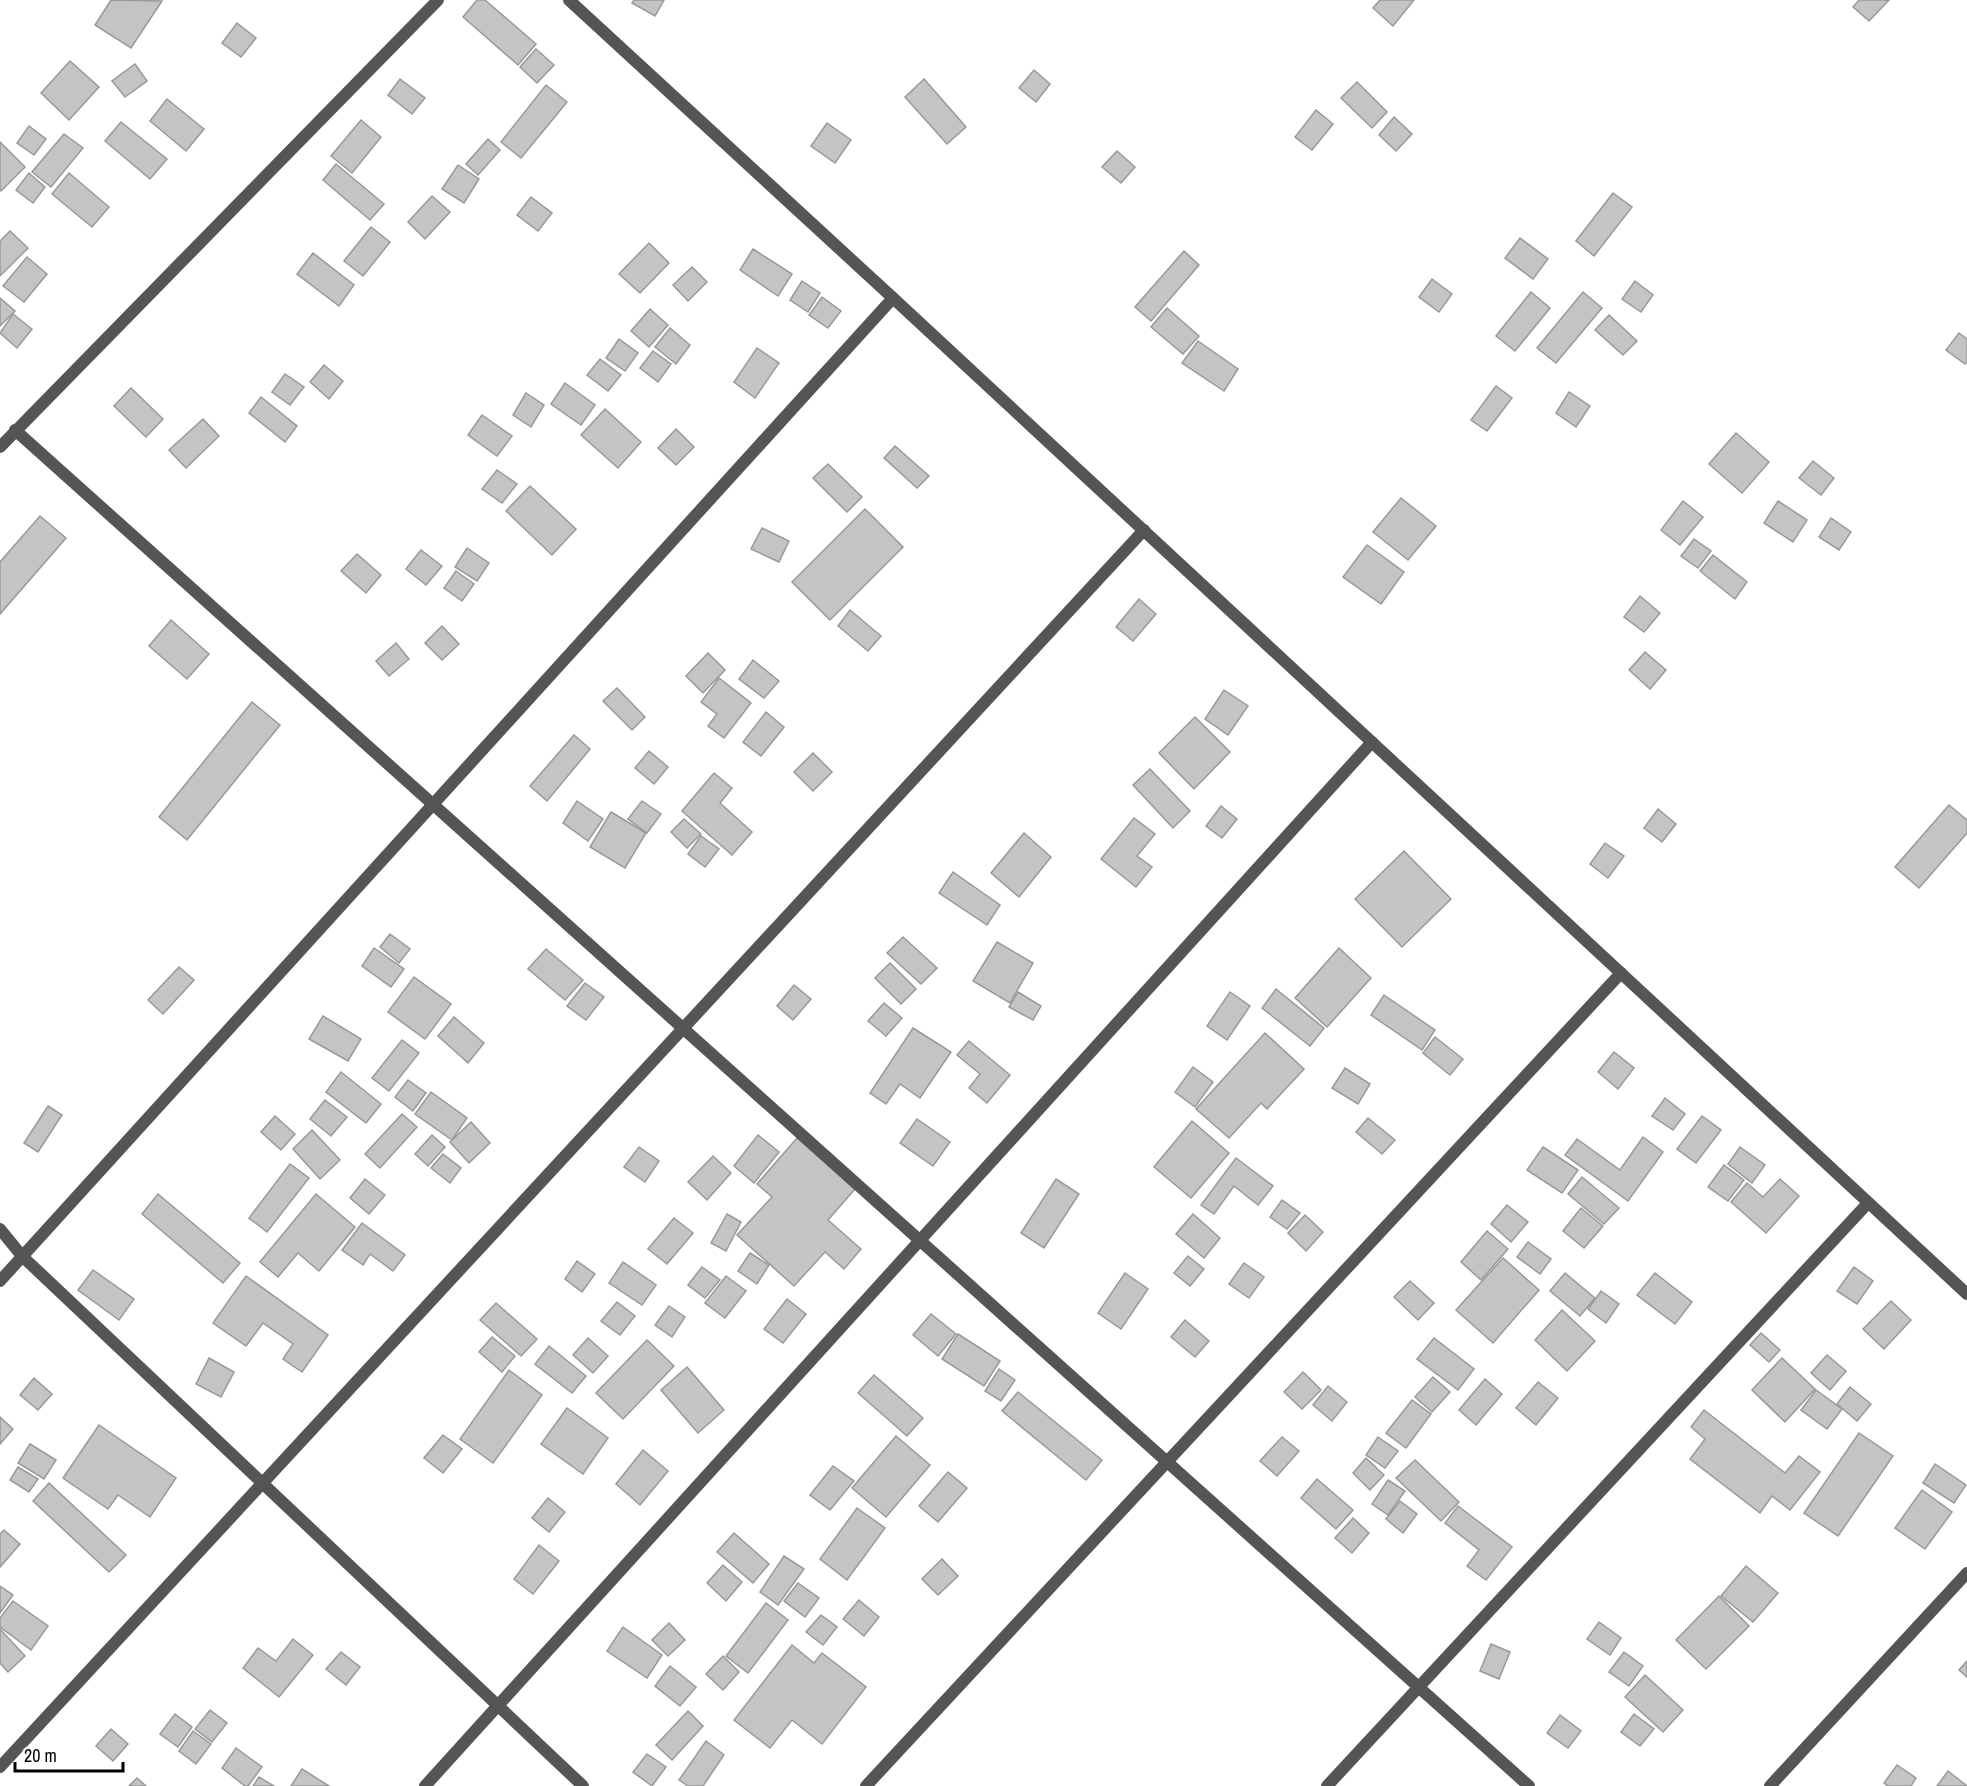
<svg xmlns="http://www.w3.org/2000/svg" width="1967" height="1786" font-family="'Archivo Narrow',sans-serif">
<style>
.building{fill:#c4c4c4;stroke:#999;stroke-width:1.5}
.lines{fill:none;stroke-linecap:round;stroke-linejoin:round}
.minor{stroke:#555;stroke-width:12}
</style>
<rect width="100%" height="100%" fill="#fff"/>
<g class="building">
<polygon points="111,0 162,1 131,48 95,25"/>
<polygon points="477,0 485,0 536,44 518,65 463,17"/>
<polygon points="634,0 664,0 655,16 632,3"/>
<polygon points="1380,0 1414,0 1393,26 1373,8"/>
<polygon points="1859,0 1889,0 1869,21 1853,7"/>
<polygon points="237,23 256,38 241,57 222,43"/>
<polygon points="536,49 554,65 537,83 520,67"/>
<polygon points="70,61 99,87 69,120 41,93"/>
<polygon points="135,64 147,81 125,97 112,81"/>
<polygon points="1034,70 1050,84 1036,102 1019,88"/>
<polygon points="400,79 425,98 412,114 388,95"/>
<polygon points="924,79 966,127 947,144 905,97"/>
<polygon points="1357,82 1387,112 1372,128 1341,98"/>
<polygon points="546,85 567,102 521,158 501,142"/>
<polygon points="167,99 204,129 186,151 150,121"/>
<polygon points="1316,110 1333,124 1312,150 1295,137"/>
<polygon points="1394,117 1412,134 1396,151 1379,135"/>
<polygon points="361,120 381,137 352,173 331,156"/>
<polygon points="121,122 167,159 150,179 105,141"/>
<polygon points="827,123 851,140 835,163 811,146"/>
<polygon points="29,126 46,139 34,155 17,143"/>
<polygon points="64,134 83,148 51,187 32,172"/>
<polygon points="488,139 500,150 478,175 466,164"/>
<polygon points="0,142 25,167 1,191 0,190"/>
<polygon points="1117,151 1135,167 1121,183 1102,167"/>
<polygon points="336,164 384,204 370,220 323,180"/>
<polygon points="458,165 479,179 464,203 442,189"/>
<polygon points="29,173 45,187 33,203 16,190"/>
<polygon points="69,173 109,207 92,227 52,194"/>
<polygon points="1613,193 1632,207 1594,256 1576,241"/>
<polygon points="432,196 450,212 425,239 408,222"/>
<polygon points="531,197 552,213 538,231 517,215"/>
<polygon points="371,227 390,242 363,276 344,261"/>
<polygon points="10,231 28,248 0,276 0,241"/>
<polygon points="1520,238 1548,259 1533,279 1505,258"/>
<polygon points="649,243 669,263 640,293 619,274"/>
<polygon points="753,249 792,274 778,296 740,270"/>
<polygon points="1184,251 1199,265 1151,321 1135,307"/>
<polygon points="313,253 354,285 339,306 297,274"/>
<polygon points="27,257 47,274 24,302 3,286"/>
<polygon points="692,267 707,282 688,301 673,285"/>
<polygon points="1432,279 1452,294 1439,312 1419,297"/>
<polygon points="802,281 820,293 808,312 790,300"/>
<polygon points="1635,281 1653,295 1641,312 1622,299"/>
<polygon points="1531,292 1550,308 1515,351 1496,336"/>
<polygon points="1583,292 1602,308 1556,363 1537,348"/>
<polygon points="822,297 841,311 828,328 809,315"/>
<polygon points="0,298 15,311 0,326"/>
<polygon points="1167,308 1199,336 1183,354 1151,327"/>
<polygon points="650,309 668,325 649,347 631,331"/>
<polygon points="13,314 32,329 17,348 0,333"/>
<polygon points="1609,315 1637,341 1623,355 1595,330"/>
<polygon points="670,328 690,345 676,364 655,347"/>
<polygon points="1959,333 1967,339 1967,362 1965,364 1946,350"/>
<polygon points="619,339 638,353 625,371 606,358"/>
<polygon points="1198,341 1238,369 1224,391 1182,363"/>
<polygon points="757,348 779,363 755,398 734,382"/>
<polygon points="653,351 671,364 658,382 640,368"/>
<polygon points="600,359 621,375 608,391 587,375"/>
<polygon points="324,365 343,381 329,399 310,382"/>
<polygon points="285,374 304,387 290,405 272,392"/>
<polygon points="565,383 595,405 581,425 551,404"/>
<polygon points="1496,386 1512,398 1487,431 1471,420"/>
<polygon points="131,388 163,419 146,437 114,406"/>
<polygon points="1569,392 1590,406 1576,427 1556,413"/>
<polygon points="526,393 544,405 531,427 513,415"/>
<polygon points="261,397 297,426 285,442 249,413"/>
<polygon points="605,409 641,442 618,468 581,435"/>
<polygon points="482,415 512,436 497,456 468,435"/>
<polygon points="203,419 219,436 186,468 169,450"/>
<polygon points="676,429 694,447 676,465 658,448"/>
<polygon points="1736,433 1769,462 1742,493 1709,464"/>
<polygon points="895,446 929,476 917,488 884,458"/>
<polygon points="1813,461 1834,478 1821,495 1799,478"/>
<polygon points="828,464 862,497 847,512 813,478"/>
<polygon points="497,470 517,484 502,503 482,489"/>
<polygon points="530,486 576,529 552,555 506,511"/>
<polygon points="1401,498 1436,526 1408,560 1373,532"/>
<polygon points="1683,501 1703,517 1680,545 1661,530"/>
<polygon points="1778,501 1807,520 1793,542 1764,523"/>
<polygon points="865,509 903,547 830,620 792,582"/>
<polygon points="40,516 66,538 0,614 0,562"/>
<polygon points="1831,518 1851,532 1839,550 1819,537"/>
<polygon points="762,528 789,541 779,562 751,549"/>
<polygon points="1694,539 1711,551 1698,568 1681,556"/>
<polygon points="1367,545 1404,572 1381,604 1343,577"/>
<polygon points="467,548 489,563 477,581 455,567"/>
<polygon points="421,550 442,566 426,585 406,569"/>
<polygon points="357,554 381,575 366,593 341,571"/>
<polygon points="1713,555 1747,582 1735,599 1700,571"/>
<polygon points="456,571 474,584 462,601 444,588"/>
<polygon points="1640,596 1660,613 1644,632 1624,617"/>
<polygon points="1139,599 1156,614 1133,641 1116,627"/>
<polygon points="850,610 881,636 868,651 838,626"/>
<polygon points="171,620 209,654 187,679 149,646"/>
<polygon points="442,626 459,644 442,660 425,643"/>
<polygon points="396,643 409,659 389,676 376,661"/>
<polygon points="1645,652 1666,670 1650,689 1629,670"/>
<polygon points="708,653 725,670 703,693 686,676"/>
<polygon points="753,660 779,681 764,698 739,679"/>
<polygon points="719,678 751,703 724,738 708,726 717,714 701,702"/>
<polygon points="617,688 645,717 632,730 603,701"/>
<polygon points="1224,690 1248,706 1228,735 1205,719"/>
<polygon points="252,702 280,725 187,840 159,817"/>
<polygon points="766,712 784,727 761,756 743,742"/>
<polygon points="1195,717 1230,752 1194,789 1159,753"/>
<polygon points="574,735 590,749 547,801 530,786"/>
<polygon points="649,751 668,767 654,784 635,768"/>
<polygon points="813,753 832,772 813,791 794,772"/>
<polygon points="1150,769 1190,811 1173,828 1133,785"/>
<polygon points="714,773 732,788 720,803 752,832 732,855 682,811"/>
<polygon points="577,801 603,819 588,841 563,823"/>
<polygon points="642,801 661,814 647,833 628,819"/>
<polygon points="1949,805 1967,820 1967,833 1919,888 1895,867"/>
<polygon points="1221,806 1237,819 1222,838 1206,826"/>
<polygon points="1658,809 1676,824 1662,842 1644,828"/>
<polygon points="611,812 646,833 625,868 590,847"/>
<polygon points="1134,818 1155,834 1137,856 1152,867 1136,887 1101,859"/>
<polygon points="684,819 701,834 687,848 671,832"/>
<polygon points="1024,833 1051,857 1019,897 991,873"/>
<polygon points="701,836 719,849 705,867 688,854"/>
<polygon points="1605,843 1624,856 1608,878 1590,864"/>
<polygon points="1404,851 1451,899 1402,947 1355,899"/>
<polygon points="953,872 1000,905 987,925 939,893"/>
<polygon points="390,934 410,949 399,963 380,947"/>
<polygon points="903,937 937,968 921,984 887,953"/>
<polygon points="997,942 1033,963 1010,1003 973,981"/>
<polygon points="374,948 404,969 391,987 362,966"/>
<polygon points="1339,948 1371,978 1327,1027 1295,998"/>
<polygon points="546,949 583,980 565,1000 528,969"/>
<polygon points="890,963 916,989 901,1004 875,978"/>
<polygon points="179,967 194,980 163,1014 148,1000"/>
<polygon points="414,977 451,1004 425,1039 388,1012"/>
<polygon points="585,983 604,997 586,1020 567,1006"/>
<polygon points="794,985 811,999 793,1020 777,1006"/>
<polygon points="1276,989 1324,1028 1310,1046 1262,1008"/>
<polygon points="1018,992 1041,1006 1033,1020 1009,1007"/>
<polygon points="1230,992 1250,1006 1227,1040 1207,1026"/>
<polygon points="1384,995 1435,1030 1422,1050 1371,1015"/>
<polygon points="884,1003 902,1018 886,1036 868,1021"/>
<polygon points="323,1016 361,1039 348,1061 309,1039"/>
<polygon points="454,1017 484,1043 468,1063 438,1036"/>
<polygon points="913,1028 951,1052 920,1098 900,1084 886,1104 870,1093"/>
<polygon points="1265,1033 1304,1069 1267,1109 1261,1103 1229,1138 1196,1109"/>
<polygon points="1435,1037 1463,1059 1450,1075 1423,1053"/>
<polygon points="402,1040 419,1053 389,1091 372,1078"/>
<polygon points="969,1041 1010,1075 987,1103 969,1088 980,1074 957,1055"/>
<polygon points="1614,1052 1634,1068 1618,1089 1598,1072"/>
<polygon points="1193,1067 1213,1082 1195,1107 1175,1092"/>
<polygon points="1345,1068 1370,1084 1358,1104 1332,1088"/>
<polygon points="341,1072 381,1104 366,1123 326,1092"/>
<polygon points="408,1080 426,1093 413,1111 395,1097"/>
<polygon points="431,1092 467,1118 452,1140 415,1114"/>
<polygon points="1665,1098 1685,1114 1673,1130 1652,1116"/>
<polygon points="325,1100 347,1117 331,1136 310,1119"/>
<polygon points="48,1106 62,1115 38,1152 24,1143"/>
<polygon points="402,1114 417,1127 380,1168 365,1154"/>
<polygon points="275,1116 295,1134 281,1150 261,1132"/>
<polygon points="1702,1116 1721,1130 1696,1163 1677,1149"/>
<polygon points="1368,1118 1395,1140 1382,1154 1356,1132"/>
<polygon points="917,1119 950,1142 933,1166 900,1143"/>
<polygon points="1192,1121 1229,1153 1191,1198 1154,1167"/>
<polygon points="471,1122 490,1143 469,1163 450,1142"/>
<polygon points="312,1130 340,1160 320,1179 293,1149"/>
<polygon points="432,1135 445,1147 428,1166 415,1154"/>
<polygon points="758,1135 779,1152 754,1183 734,1166"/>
<polygon points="1643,1137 1663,1152 1628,1201 1565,1155 1577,1139 1620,1170"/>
<polygon points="797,1138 855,1189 828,1220 861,1249 844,1269 825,1252 794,1286 737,1235 772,1197 757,1184"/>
<polygon points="639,1147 659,1161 645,1182 624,1167"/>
<polygon points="1543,1147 1578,1170 1562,1193 1527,1170"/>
<polygon points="1740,1147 1765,1165 1752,1183 1728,1164"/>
<polygon points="443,1154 461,1168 450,1183 431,1168"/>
<polygon points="713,1156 731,1173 707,1200 688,1182"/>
<polygon points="1236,1158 1273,1186 1258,1205 1234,1186 1214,1214 1201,1205"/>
<polygon points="290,1164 309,1178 267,1232 249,1218"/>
<polygon points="1724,1165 1744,1180 1728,1201 1708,1187"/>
<polygon points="1582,1177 1619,1208 1604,1224 1568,1194"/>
<polygon points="365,1179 385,1195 369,1214 350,1198"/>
<polygon points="1056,1179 1079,1194 1044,1248 1021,1233"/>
<polygon points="1780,1179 1799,1196 1766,1233 1731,1202 1747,1183 1763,1197"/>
<polygon points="158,1194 240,1263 223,1283 142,1214"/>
<polygon points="316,1194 355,1227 319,1271 298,1253 278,1277 260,1262"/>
<polygon points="1282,1200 1300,1213 1287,1229 1270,1217"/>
<polygon points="1507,1205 1528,1222 1511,1242 1491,1224"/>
<polygon points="1581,1208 1603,1226 1584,1248 1563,1231"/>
<polygon points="727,1214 741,1222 726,1251 711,1243"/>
<polygon points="1193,1214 1220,1238 1204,1258 1176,1234"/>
<polygon points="1305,1215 1323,1232 1306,1251 1288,1233"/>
<polygon points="674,1218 693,1233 667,1264 648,1249"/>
<polygon points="362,1223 405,1255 393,1271 370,1254 363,1265 342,1250"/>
<polygon points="1487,1231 1508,1249 1481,1280 1461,1262"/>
<polygon points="1528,1242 1551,1259 1540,1274 1517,1257"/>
<polygon points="750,1253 769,1265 757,1284 738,1271"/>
<polygon points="1188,1256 1204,1269 1190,1286 1174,1273"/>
<polygon points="1503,1258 1539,1290 1493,1343 1456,1310"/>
<polygon points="577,1261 595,1274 582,1292 565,1279"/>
<polygon points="623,1262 656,1285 642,1305 609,1283"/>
<polygon points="1244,1263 1264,1277 1249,1298 1229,1284"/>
<polygon points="702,1267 720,1280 705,1298 688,1285"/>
<polygon points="1854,1267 1873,1281 1857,1304 1837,1291"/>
<polygon points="93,1270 134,1299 119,1320 78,1290"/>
<polygon points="1125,1273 1148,1289 1121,1329 1098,1313"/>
<polygon points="1565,1273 1595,1298 1580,1316 1550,1291"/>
<polygon points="1655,1273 1692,1302 1675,1324 1637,1295"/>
<polygon points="246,1276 328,1335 302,1372 283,1359 293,1344 263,1323 246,1346 213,1323"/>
<polygon points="726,1276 746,1291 725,1318 705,1303"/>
<polygon points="1410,1281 1434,1303 1418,1320 1394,1297"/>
<polygon points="1601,1291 1619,1304 1606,1323 1588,1309"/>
<polygon points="787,1299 806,1314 783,1343 764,1329"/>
<polygon points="1891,1301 1911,1320 1884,1349 1863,1329"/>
<polygon points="617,1302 635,1316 620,1335 601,1321"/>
<polygon points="496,1303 537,1339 521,1356 480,1320"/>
<polygon points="669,1306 685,1317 672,1337 655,1325"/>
<polygon points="1562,1310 1595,1341 1567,1371 1535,1340"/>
<polygon points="931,1314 956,1334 938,1356 913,1335"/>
<polygon points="1185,1320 1209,1341 1195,1357 1171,1337"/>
<polygon points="1761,1333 1780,1350 1769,1362 1750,1345"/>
<polygon points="958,1334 1000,1361 984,1386 942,1359"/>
<polygon points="492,1337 515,1356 502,1372 479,1352"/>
<polygon points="588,1338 608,1356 593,1373 573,1355"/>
<polygon points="1434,1338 1474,1369 1458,1390 1417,1359"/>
<polygon points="647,1340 674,1366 623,1419 596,1393"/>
<polygon points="549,1346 586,1376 572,1393 535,1364"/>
<polygon points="1827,1355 1846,1371 1830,1390 1811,1373"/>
<polygon points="209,1358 234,1372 221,1397 196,1384"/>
<polygon points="1782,1358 1815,1389 1785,1422 1752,1390"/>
<polygon points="687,1367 724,1410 698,1433 661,1390"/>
<polygon points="999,1369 1015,1380 1001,1401 985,1391"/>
<polygon points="509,1370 542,1395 493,1463 460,1439"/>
<polygon points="1303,1372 1321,1390 1302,1409 1284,1392"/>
<polygon points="874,1375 923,1418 907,1436 858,1393"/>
<polygon points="1433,1377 1450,1392 1432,1412 1415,1397"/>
<polygon points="34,1378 52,1394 38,1410 20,1395"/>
<polygon points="1485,1379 1502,1394 1476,1425 1459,1410"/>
<polygon points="1538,1382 1558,1398 1536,1425 1516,1408"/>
<polygon points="1328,1386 1347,1402 1332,1421 1313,1405"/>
<polygon points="1850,1387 1871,1404 1857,1421 1837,1404"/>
<polygon points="1816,1390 1842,1409 1827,1429 1801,1410"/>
<polygon points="1018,1392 1102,1460 1086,1480 1002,1411"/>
<polygon points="1412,1400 1431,1414 1406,1448 1386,1433"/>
<polygon points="567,1408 608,1438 583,1474 541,1444"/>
<polygon points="1704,1410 1785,1473 1799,1456 1820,1472 1790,1510 1772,1496 1760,1513 1690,1459 1705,1439 1691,1427"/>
<polygon points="0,1417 13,1429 0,1444"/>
<polygon points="99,1425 176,1478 150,1517 118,1495 108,1509 63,1478"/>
<polygon points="1859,1433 1893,1456 1838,1536 1804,1513"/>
<polygon points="443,1435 462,1449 443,1473 424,1458"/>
<polygon points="896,1436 930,1465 886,1517 852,1488"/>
<polygon points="1282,1437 1299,1451 1277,1476 1260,1461"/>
<polygon points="1378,1437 1398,1451 1385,1468 1366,1455"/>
<polygon points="30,1444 56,1460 44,1479 18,1463"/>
<polygon points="643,1450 668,1471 640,1505 616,1484"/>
<polygon points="1366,1458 1384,1475 1370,1490 1353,1473"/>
<polygon points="1415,1460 1459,1502 1441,1521 1396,1478"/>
<polygon points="1935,1464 1966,1485 1954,1503 1923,1483"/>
<polygon points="833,1466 854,1481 830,1510 810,1495"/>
<polygon points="18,1467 38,1479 29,1492 10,1480"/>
<polygon points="948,1472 967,1488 938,1522 919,1506"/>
<polygon points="1317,1479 1353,1510 1336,1529 1301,1498"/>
<polygon points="1388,1480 1405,1491 1388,1515 1372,1504"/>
<polygon points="49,1483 126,1555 109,1572 33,1501"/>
<polygon points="1922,1490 1952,1512 1925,1549 1895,1528"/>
<polygon points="548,1498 565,1512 549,1532 532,1518"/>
<polygon points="1400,1501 1417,1514 1403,1533 1386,1519"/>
<polygon points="1458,1506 1512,1547 1486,1580 1467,1566 1479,1550 1445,1523"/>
<polygon points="857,1508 885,1528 847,1580 820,1559"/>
<polygon points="1353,1518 1369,1533 1352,1553 1335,1538"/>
<polygon points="4,1530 20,1544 0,1567 0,1534"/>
<polygon points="734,1533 769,1564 753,1583 717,1552"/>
<polygon points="539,1545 559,1561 533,1594 514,1579"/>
<polygon points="784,1556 804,1569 778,1605 760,1592"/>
<polygon points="942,1559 958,1576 938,1595 922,1579"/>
<polygon points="723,1565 742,1582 726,1601 707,1583"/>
<polygon points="1746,1566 1778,1593 1753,1622 1721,1596"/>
<polygon points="798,1583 819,1598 805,1617 784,1601"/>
<polygon points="0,1586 13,1595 0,1613"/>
<polygon points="1719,1596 1749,1626 1706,1669 1676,1640"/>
<polygon points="859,1600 879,1617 864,1636 843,1619"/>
<polygon points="13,1601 48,1626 31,1650 0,1627 0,1618"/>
<polygon points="766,1603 788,1620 748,1673 726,1656"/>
<polygon points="821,1615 837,1627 823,1645 806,1632"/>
<polygon points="1599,1622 1621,1638 1610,1655 1587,1639"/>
<polygon points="669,1623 685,1640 668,1656 652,1640"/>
<polygon points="623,1627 662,1655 647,1678 607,1651"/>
<polygon points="0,1629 25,1656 8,1672 0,1663"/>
<polygon points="293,1639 313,1655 279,1697 243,1668 258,1648 276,1661"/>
<polygon points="1491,1644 1510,1652 1499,1679 1480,1671"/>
<polygon points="792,1645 814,1663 822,1653 866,1687 822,1744 792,1720 770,1748 734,1720"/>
<polygon points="341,1652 360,1667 346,1685 326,1669"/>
<polygon points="1624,1652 1643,1666 1629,1686 1609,1672"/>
<polygon points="723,1656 739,1672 723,1690 706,1674"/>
<polygon points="1967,1661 1967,1677 1959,1670"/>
<polygon points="670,1666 696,1687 680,1706 655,1686"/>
<polygon points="1645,1675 1683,1710 1663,1732 1625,1697"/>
<polygon points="210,1710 227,1723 212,1742 195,1729"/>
<polygon points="688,1711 703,1726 672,1760 656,1745"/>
<polygon points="175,1714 192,1727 178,1747 160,1734"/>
<polygon points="1634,1714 1654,1729 1640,1746 1621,1732"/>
<polygon points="1560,1715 1581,1731 1568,1748 1547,1733"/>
<polygon points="111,1729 128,1744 113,1761 96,1746"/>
<polygon points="193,1731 211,1744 196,1764 179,1751"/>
<polygon points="706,1741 724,1755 703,1786 688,1786 679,1780"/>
<polygon points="236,1748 262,1767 248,1786 245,1786 222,1768"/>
<polygon points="647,1754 666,1767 652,1786 633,1772"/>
<polygon points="1897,1765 1916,1778 1911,1786 1888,1786 1884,1783"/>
<polygon points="302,1769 329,1786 291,1786"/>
<polygon points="1948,1771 1967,1786 1937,1786"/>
<polygon points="259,1777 274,1786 253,1786"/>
<polygon points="137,1778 146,1786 129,1786"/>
</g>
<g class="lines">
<g class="minor">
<polyline points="569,0 893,298 1967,1294"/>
<polyline points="15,430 1529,1786"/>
<polyline points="0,447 438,0"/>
<polyline points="0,1229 22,1256 583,1786"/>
<polyline points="0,1281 893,298"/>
<polyline points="0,1767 1144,530"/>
<polyline points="425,1786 1372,742"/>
<polyline points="866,1786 1621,973"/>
<polyline points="1327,1786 1868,1203"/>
<polyline points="1770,1786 1967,1573"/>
</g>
</g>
<path d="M15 1762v9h108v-9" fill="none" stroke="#000000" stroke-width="3"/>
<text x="24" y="1762" font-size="18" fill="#000000" stroke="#ffffff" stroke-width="4.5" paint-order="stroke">20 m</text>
</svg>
